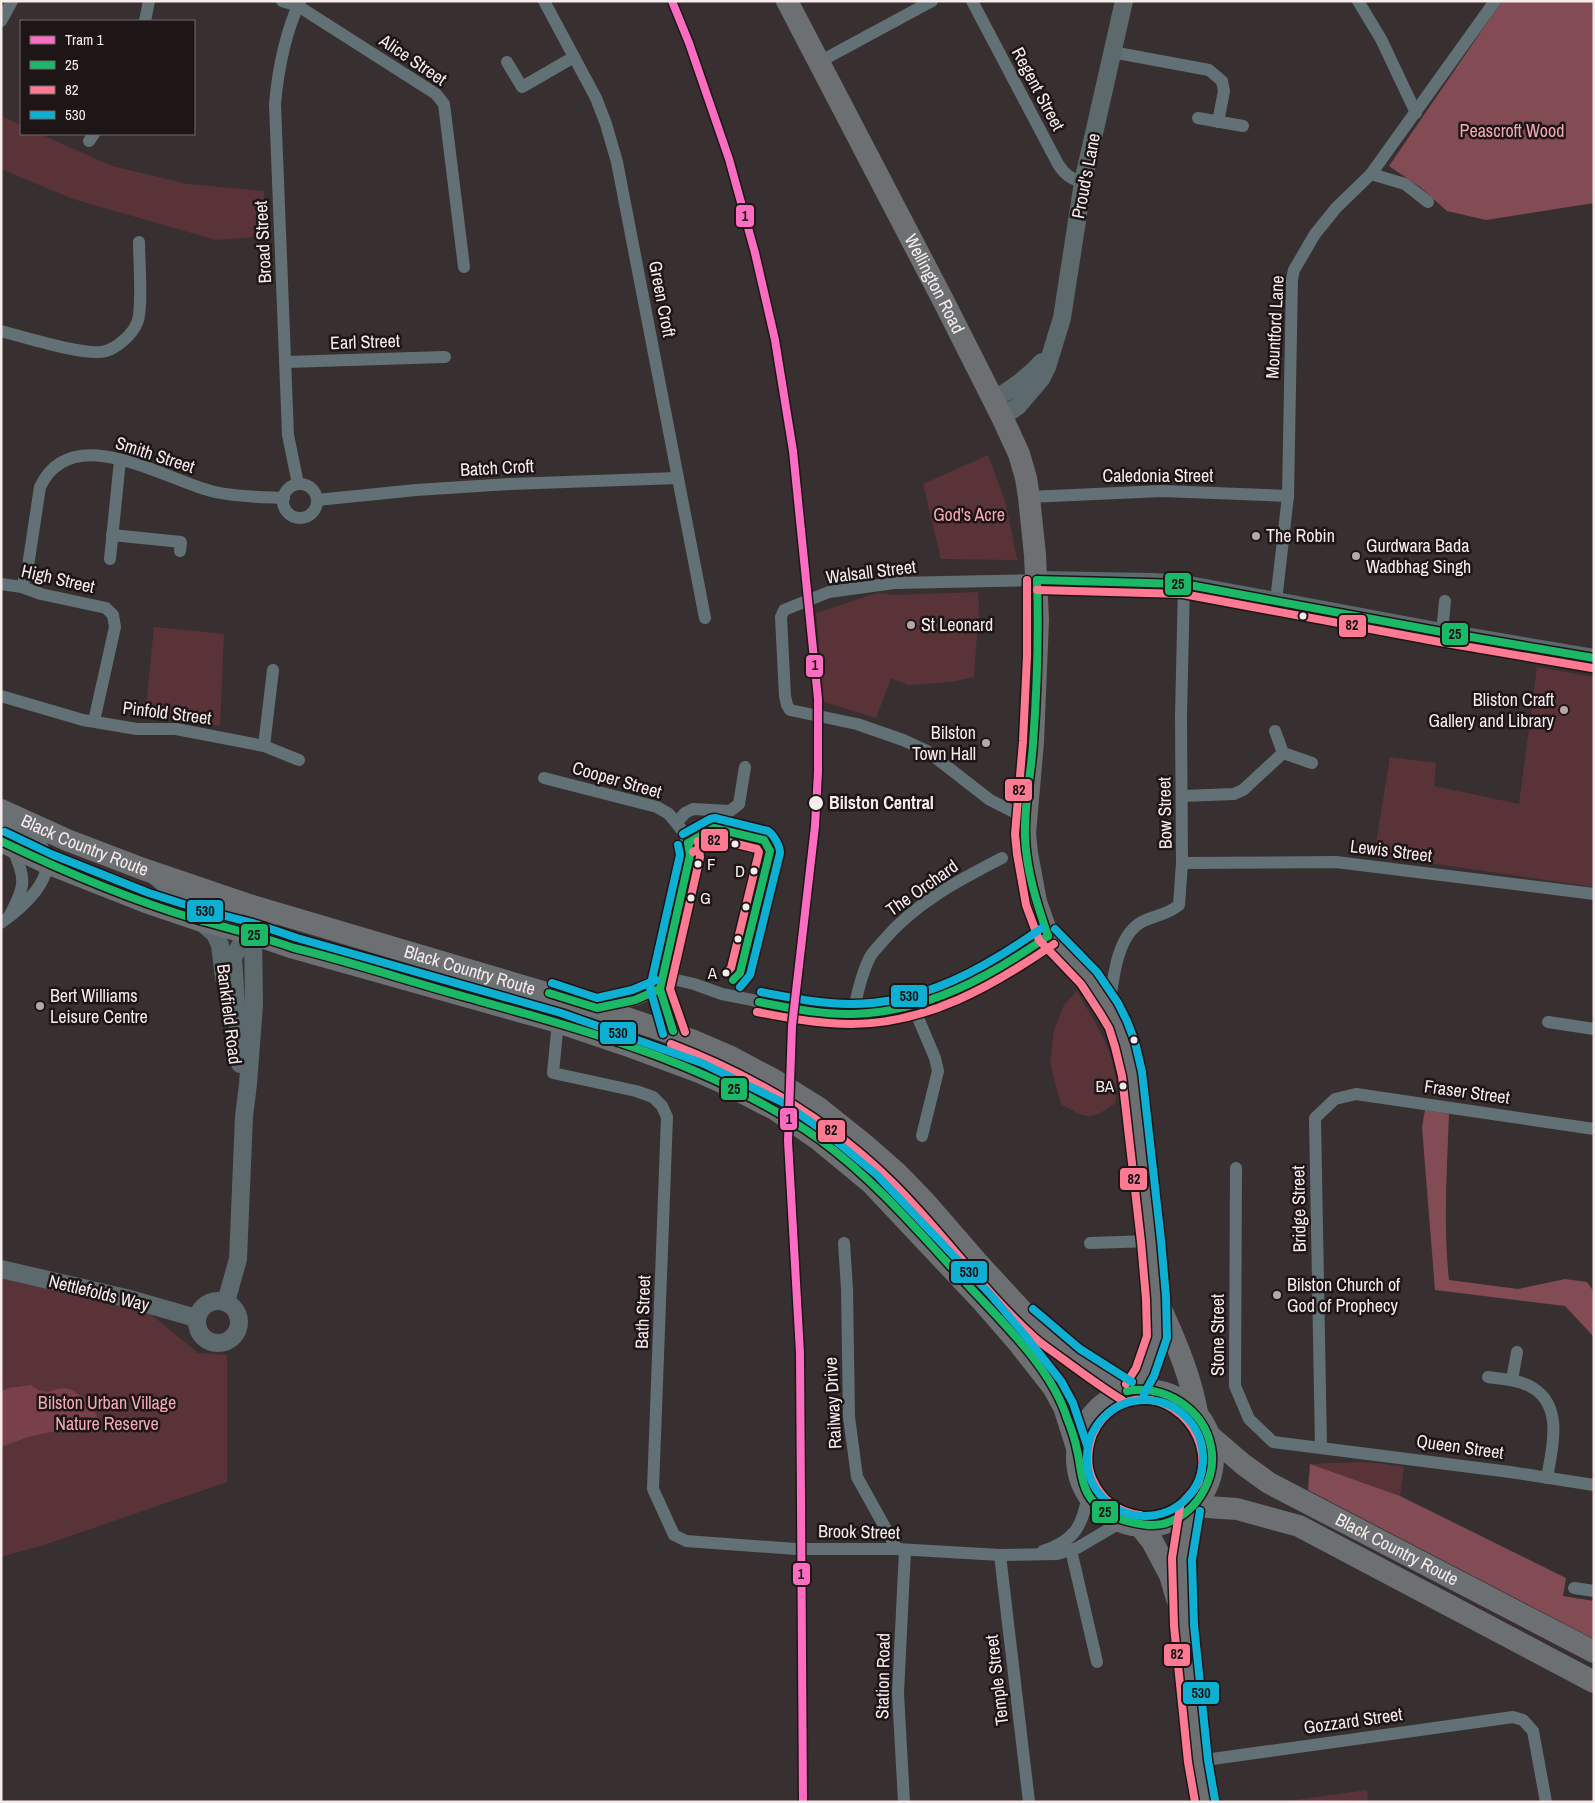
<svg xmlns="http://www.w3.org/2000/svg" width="1595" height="1803" font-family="'Archivo Narrow',sans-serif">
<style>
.green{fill:#5a3339}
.forest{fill:#834c54}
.water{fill:#794049}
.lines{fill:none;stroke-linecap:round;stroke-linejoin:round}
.street{stroke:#627176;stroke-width:12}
.secondary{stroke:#5c696d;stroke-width:18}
.highway{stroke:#6c7072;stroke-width:22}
.bus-1-casing{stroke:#1d1516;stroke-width:11}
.bus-2-casing{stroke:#1d1516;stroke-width:11}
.bus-3-casing{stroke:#1d1516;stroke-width:11}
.bus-1{stroke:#1ab867;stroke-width:8}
.bus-2{stroke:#fe7a93;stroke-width:8}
.bus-3{stroke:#0dafd3;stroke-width:8}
.tram-1-casing{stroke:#1d1516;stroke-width:11}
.tram-1{stroke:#fc6dc2;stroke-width:8}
.poi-dot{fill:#b4a9aa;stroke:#1d1516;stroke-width:2}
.bus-dot{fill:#f7ebec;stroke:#1d1516;stroke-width:2}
.labels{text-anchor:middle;stroke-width:5;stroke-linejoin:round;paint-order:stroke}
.bus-label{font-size:17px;fill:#f7ebec;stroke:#1d1516;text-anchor:end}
.street-label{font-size:18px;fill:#f7ebec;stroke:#1d1516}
.park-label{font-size:18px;fill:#f6a9b3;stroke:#1d1516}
.poi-label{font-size:18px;fill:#f7ebec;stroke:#1d1516;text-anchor:start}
.stop-label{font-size:18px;font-weight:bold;fill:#f7ebec;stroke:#1d1516;text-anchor:start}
.line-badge{stroke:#1d1516;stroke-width:2}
.pale-badge-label{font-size:14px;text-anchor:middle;font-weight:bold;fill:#111}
</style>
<rect width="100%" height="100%" fill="#382f30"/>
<g class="green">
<polygon points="1,116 21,125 21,134 40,134 112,166 188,184 264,191 264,236 216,240 73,199 1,169"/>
<polygon points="988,455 1006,504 1017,560 941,559 923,484"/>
<polygon points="978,592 979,607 974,677 951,682 908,685 891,678 876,718 824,702 816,613 877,593 895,595"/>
<polygon points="154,627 224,634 220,726 145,716"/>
<polygon points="1537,667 1594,677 1594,887 1374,855 1390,757 1436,763 1434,786 1519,804"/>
<path d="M 1077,991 C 1096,1025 1123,1062 1115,1103 C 1091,1121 1086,1119 1061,1104 L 1050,1063 L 1054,1030 L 1064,1005 Z"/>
<polygon points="1,1276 147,1311 198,1353 227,1355 227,1482 44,1545 1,1557"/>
<polygon points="1358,1462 1378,1463 1404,1467 1400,1496 1310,1464"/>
<polygon points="1367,1790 1368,1802 1281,1802"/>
</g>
<g class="forest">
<polygon points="1502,1 1594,1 1594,203 1486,220 1447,211 1420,187 1389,166"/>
<path d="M 1425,1110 L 1449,1114 C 1447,1170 1443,1225 1449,1280 L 1518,1289 L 1565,1279 L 1587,1282 L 1594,1292 L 1594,1337 L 1565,1306 L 1435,1290 L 1422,1127 Z"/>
<polygon points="1310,1464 1400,1496 1566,1578 1563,1596 1594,1601 1594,1639 1308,1490"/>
</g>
<path class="water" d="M 31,1385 C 50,1400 52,1385 69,1389 C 79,1392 97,1410 98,1420 L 95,1424 L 81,1431 L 50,1432 L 28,1437 L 1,1447 L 1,1391 L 9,1388 Z"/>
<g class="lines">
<g class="street">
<polyline points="282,1 298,6 436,94 444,104 464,267"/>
<polyline points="544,1 596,98 606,124 617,162 705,618"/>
<path d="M 972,1 L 1058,164 C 1065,175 1071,179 1083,182"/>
<polyline points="1358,1 1381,39 1416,113"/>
<polyline points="1,21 12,1"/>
<polyline points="145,21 149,1"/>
<polyline points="1112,52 1209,70 1222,81 1224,91 1218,122"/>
<polyline points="507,62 522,87 574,57"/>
<polyline points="819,62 932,1"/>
<polyline points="1198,118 1243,126"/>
<polyline points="89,141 94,134"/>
<polyline points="1371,174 1405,184 1428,202"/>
<path d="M 1,331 C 24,337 87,357 106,351 C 118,347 132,335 137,323 C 143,310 139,259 139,242"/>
<polyline points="286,362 445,357"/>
<path d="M 298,484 L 288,435 L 275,104 C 278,69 285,34 300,1"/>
<circle cx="300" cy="501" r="17"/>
<polyline points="1029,497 1162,491 1288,496"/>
<polyline points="317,500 416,490 510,484 678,478"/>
<polyline points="112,535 181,542 180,551"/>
<polyline points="110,559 120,460"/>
<polyline points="1,584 22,587 41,594 106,608 113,615 115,627 94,721"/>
<path d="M 22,587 L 28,566 L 40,487 C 72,418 166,481 215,492 C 238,497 261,497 284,498"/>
<polyline points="1276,601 1288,496 1292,279 1294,270 1315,234 1336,208 1371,174 1495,1"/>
<polyline points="1442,632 1445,601"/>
<polyline points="1,696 83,720 137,729 176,729 264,746 273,670"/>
<polyline points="1275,731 1283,753 1312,763"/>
<polyline points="264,746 299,760"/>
<polyline points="544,778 657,807 669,814 685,834 690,855 668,959 660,989 675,1035"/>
<polyline points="1182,796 1234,794 1243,790 1283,753"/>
<polyline points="1026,818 990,800 927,751 903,740 857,724 790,710 787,705 785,696 781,617 784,610 829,592 894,583 1037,580"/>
<polyline points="677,822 685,813 693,809 730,811 739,804 745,767"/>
<path d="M 1,823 L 40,841 C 42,848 48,857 47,864 C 46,888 19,910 1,923"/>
<polyline points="1182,863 1336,862 1594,894"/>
<polyline points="153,878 169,892 234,914 251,932"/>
<path d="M 10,915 C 26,883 26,881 12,847"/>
<polyline points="664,977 694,984 722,994 783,1006 819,1012 853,1014 880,1012 913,1006 957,991 990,974 1048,936"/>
<polyline points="913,1006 935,1058 938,1071 922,1136"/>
<polyline points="602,1007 635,1000 660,989"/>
<path d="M 1109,1008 C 1113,981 1116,938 1140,923 C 1153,915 1166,916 1179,905 L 1182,863 L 1181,716 L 1184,584"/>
<path d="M 853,1014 C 857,995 861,976 869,959 C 872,952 879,946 883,941 C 915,903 959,880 1002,858"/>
<polyline points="558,1022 553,1073 636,1091 653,1097 662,1106 667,1117 653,1489 674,1535 686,1541 796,1549 897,1549 1000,1555 1057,1554 1077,1548 1123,1521"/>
<polyline points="1548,1022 1594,1029"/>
<polyline points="1236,1168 1235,1386 1249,1419 1273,1442 1510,1472 1594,1485"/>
<polyline points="844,1243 847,1289 849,1417 857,1477 897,1549"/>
<polyline points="1090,1243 1151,1241"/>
<path d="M 1488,1377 C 1502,1379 1521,1380 1533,1388 C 1564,1407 1552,1449 1547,1478"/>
<polyline points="1512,1380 1517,1352"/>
<polyline points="1321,1447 1315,1118 1335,1099 1356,1094 1594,1129"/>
<polyline points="1071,1550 1097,1662"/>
<path d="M 1043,1551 C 1075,1541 1083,1525 1088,1494"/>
<polyline points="1000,1555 1029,1802"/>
<polyline points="1574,1588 1594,1591"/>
<polyline points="1198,1761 1513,1717 1523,1720 1533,1731 1546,1802"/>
<polyline points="904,1802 898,1693 905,1550"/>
</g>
<g class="secondary">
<path d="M 993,400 C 1011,389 1028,378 1042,362"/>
<polyline points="1002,417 1018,406 1041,379 1047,367 1062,318 1083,182 1124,1"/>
<polyline points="1037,580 1153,582 1184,584 1442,632 1594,658"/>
<polyline points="199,920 215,934 220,945 224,978"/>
<polyline points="240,1064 233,957 243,941 253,934 263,921 280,913"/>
<polyline points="1,1269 126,1298 196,1318"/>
<circle cx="218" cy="1322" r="21"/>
<polyline points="226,1302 238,1259 244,1117 248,1084 254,1005 253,934"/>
</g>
<g class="highway">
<path id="s1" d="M 787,1 L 944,302 L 1002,417 L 1019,454 L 1026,478 L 1029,497 L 1035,555 L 1038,620 L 1033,742 L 1025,834 L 1027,853 L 1036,902 L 1048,936 L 1089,978 L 1109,1008 L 1118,1024 L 1125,1044 L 1132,1074 L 1151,1241 L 1156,1298 L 1157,1338 L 1145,1372 L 1135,1389"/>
<path id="s2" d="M 1,810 L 67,840 L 143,869 L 246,904 L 597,1008 L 694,1041 L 729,1056 L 776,1081 L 819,1108 L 864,1144 L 897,1173 L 926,1203 L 978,1263 L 1039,1329 L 1085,1364 L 1127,1391"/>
<polyline points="1,841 47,863 146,902 199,920 253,934 294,948 558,1022 626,1045 699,1072 726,1084 776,1110 819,1140 871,1183 982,1301 1016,1340 1053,1387 1064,1407 1078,1451"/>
<path d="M 1161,1309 C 1177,1344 1192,1380 1198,1418"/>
<circle cx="1145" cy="1458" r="68"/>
<path id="s3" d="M 1209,1435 L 1244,1465 L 1269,1483 L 1594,1652"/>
<polyline points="1193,1506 1237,1509 1299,1526 1594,1682"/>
<polyline points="1190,1509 1182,1559 1184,1626 1198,1761 1205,1802"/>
<polyline points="1139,1525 1152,1541 1170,1575 1177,1599"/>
</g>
<g class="bus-1-casing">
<g id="bus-1">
<polyline points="1037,580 1184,584 1442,632 1594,658"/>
<path d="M 1037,580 C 1039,635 1037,690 1033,744 C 1031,775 1024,805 1025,836 C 1026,870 1037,904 1048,936"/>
<path d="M 1,841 C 65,872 131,900 199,920 C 231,929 263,937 294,948 C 352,962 408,981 466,997 C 588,1031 713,1064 819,1139 C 874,1179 919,1232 965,1282 C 1001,1321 1051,1367 1067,1418 C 1071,1428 1075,1439 1077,1450 C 1081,1465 1080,1480 1088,1494 C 1097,1510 1113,1518 1131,1522 C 1143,1525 1157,1527 1169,1522 C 1198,1511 1217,1477 1211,1447 C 1204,1409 1164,1384 1127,1391"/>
<polyline points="688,843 714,828 764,840 770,851 740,973 733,980"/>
<polyline points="549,993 597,1008 635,1000 660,989"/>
<path d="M 759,1002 C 790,1008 822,1015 853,1014 C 927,1012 989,977 1048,936"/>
<polyline points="673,1031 660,989 690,855 688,843"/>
</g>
</g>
<g class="bus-2-casing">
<g id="bus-2">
<polyline points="1027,580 1027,656 1023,741 1015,834 1017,854 1026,905 1039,940 1081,984 1100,1013 1109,1028 1115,1047 1122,1076 1141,1242 1146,1299 1147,1336 1136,1368 1126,1384"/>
<polyline points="1037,590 1183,594 1440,642 1592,668"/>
<polyline points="693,852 716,839 757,849 759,852 731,968 726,973"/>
<path d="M 757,1012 C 788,1018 820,1024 851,1024 C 927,1024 993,986 1054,944"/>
<polyline points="685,1032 670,989 700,857 698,841"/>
<path d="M 671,1044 C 754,1076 829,1120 892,1182 C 942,1231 983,1291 1035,1338 C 1044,1346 1054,1352 1063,1359 C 1082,1373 1101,1387 1122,1400"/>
<polyline points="1180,1507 1172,1558 1174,1626 1188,1762 1195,1802"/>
<path d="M 1140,1515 C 1117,1512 1101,1499 1092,1478 C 1086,1464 1088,1448 1093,1434 C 1098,1423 1106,1414 1115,1408 C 1161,1378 1217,1432 1199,1481 C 1196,1489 1189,1496 1183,1502"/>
</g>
</g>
<g class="bus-3-casing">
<g id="bus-3">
<polyline points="5,832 51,854 149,893 202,910 256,924 297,938 561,1013 702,1063 782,1102 825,1132 877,1175 990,1294 1024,1334 1061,1381 1073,1403 1088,1448"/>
<path d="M 683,834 L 710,819 L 715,818 L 768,831 C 774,835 780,846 780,853 L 750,975 L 740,987"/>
<polyline points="1055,929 1097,972 1118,1003 1127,1021 1135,1042 1142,1072 1161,1240 1166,1297 1167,1338 1154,1376 1144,1394"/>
<polyline points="552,983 597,998 632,990 656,980"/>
<path d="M 761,992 C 791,998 821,1004 851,1004 C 923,1004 985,968 1042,928"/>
<polyline points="663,1034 650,988 680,855 678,845"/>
<polyline points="1033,1309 1080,1349 1132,1382"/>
<circle cx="1145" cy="1458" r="58"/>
<polyline points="1200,1511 1192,1560 1194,1625 1208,1760 1215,1800"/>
</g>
</g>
<use href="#bus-1" class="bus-1"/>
<use href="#bus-2" class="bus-2"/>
<use href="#bus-3" class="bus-3"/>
<g class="tram-1-casing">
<polyline id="tram-1" points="672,1 689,43 729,159 755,253 775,340 793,451 818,699 818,772 815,826 792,1026 788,1141 800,1353 803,1802"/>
</g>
<use href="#tram-1" class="tram-1"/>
</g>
<g class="poi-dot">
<circle cx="1256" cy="536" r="5"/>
<circle cx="1356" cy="556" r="5"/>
<circle cx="911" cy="625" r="5"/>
<circle cx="1564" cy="710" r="5"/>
<circle cx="986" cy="743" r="5"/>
<circle cx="40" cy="1006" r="5"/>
<circle cx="1277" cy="1295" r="5"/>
</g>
<g class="bus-dot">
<circle cx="1303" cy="616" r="4.5"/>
<circle cx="816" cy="803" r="8"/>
<circle cx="735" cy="844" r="4.5"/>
<circle cx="698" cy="864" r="4.5"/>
<circle cx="754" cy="871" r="4.5"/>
<circle cx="691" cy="898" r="4.5"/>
<circle cx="746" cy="907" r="4.5"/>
<circle cx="738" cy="939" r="4.5"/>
<circle cx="726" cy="973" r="4.5"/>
<circle cx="1134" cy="1040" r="4.5"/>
<circle cx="1123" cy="1086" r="4.5"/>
</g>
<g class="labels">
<g class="bus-label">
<text x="707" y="870" text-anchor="start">F</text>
<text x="745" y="877">D</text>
<text x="700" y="904" text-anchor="start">G</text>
<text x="717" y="979">A</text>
<text x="1114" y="1092">BA</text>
</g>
<g class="street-label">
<text transform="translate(413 60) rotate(34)" y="6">Alice Street</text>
<text transform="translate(1038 89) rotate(62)" y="6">Regent Street</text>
<text transform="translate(1086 176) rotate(-79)" y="6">Proud's Lane</text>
<text transform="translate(263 242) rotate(-93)" y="6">Broad Street</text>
<text dy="6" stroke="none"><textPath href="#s1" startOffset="319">Wellington Road</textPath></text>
<text transform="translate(662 299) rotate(79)" y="6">Green Croft</text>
<text transform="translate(1275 327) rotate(-87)" y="6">Mountford Lane</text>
<text transform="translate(365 342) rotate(-2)" y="6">Earl Street</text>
<text transform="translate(155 455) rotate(18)" y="6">Smith Street</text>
<text transform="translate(497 468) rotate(-3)" y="6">Batch Croft</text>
<text x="1158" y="482">Caledonia Street</text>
<text transform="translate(871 572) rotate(-7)" y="6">Walsall Street</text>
<text transform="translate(58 579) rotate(13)" y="6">High Street</text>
<text transform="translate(167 713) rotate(7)" y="6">Pinfold Street</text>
<text transform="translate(617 780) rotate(16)" y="6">Cooper Street</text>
<text transform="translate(1165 813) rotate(-91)" y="6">Bow Street</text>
<text dy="6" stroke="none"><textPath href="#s2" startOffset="91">Black Country Route</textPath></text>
<text transform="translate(1391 851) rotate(7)" y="6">Lewis Street</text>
<text transform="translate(922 888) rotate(-35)" y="6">The Orchard</text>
<text dy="6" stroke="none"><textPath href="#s2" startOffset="496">Black Country Route</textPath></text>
<text transform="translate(229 1014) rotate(83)" y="6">Bankfield Road</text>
<text transform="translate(1467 1092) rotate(8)" y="6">Fraser Street</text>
<text transform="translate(1299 1209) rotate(-91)" y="6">Bridge Street</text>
<text transform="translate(99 1293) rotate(14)" y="6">Nettlefolds Way</text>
<text transform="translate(643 1312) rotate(-88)" y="6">Bath Street</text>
<text transform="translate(1218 1335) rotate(-90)" y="6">Stone Street</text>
<text transform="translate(833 1403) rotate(-93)" y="6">Railway Drive</text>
<text transform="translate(1460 1447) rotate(8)" y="6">Queen Street</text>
<text transform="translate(859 1532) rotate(1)" y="6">Brook Street</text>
<text dy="6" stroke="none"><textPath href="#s3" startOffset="221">Black Country Route</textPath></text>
<text transform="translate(883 1676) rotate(-89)" y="6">Station Road</text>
<text transform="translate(997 1680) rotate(-97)" y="6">Temple Street</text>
<text transform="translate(1353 1721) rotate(-8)" y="6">Gozzard Street</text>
</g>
<g class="park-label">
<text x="1512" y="137">Peascroft Wood</text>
<text x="969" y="521">God's Acre</text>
<text x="107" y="1409">Bilston Urban Village<tspan x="107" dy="21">Nature Reserve</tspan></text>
</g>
<g class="poi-label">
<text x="1266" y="542">The Robin</text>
<text x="1366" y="552">Gurdwara Bada<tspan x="1366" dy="21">Wadbhag Singh</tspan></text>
<text x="921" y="631">St Leonard</text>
<text x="1554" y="706" text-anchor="end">Bliston Craft<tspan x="1554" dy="21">Gallery and Library</tspan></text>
<text x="976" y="739" text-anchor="end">Bilston<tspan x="976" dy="21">Town Hall</tspan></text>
<text x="50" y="1002">Bert Williams<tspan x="50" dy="21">Leisure Centre</tspan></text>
<text x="1287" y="1291">Bilston Church of<tspan x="1287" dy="21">God of Prophecy</tspan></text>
</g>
<g class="stop-label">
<text x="829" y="809">Bilston Central</text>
</g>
</g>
<g class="line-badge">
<rect x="735" y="204" width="20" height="24" rx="5" fill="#fc6dc2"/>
<rect x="1164" y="572" width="28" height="24" rx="5" fill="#1ab867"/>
<rect x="1338" y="614" width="29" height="24" rx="5" fill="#fe7a93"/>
<rect x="1441" y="622" width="28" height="24" rx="5" fill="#1ab867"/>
<rect x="805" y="654" width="19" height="24" rx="5" fill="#fc6dc2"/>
<rect x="1004" y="778" width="29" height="24" rx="5" fill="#fe7a93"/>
<rect x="700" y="828" width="29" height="24" rx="5" fill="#fe7a93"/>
<rect x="186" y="899" width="38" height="24" rx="5" fill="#0dafd3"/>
<rect x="240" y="923" width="29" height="24" rx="5" fill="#1ab867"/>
<rect x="890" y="984" width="38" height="24" rx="5" fill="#0dafd3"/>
<rect x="599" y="1021" width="38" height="24" rx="5" fill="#0dafd3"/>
<rect x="720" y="1077" width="28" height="24" rx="5" fill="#1ab867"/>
<rect x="779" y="1107" width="19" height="24" rx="5" fill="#fc6dc2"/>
<rect x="817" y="1119" width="29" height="24" rx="5" fill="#fe7a93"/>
<rect x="1119" y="1167" width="29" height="24" rx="5" fill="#fe7a93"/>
<rect x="950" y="1260" width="38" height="24" rx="5" fill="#0dafd3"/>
<rect x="1091" y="1500" width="28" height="24" rx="5" fill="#1ab867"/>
<rect x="792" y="1562" width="19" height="24" rx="5" fill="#fc6dc2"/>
<rect x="1163" y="1643" width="28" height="24" rx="5" fill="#fe7a93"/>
<rect x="1182" y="1681" width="38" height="24" rx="5" fill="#0dafd3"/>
</g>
<g class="pale-badge-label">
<text x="745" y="221">1</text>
<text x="1178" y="589">25</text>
<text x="1352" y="630">82</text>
<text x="1455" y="639">25</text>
<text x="815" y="670">1</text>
<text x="1019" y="795">82</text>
<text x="714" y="845">82</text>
<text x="205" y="916">530</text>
<text x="254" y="940">25</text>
<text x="909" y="1001">530</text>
<text x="618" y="1038">530</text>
<text x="734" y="1094">25</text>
<text x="789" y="1124">1</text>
<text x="831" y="1135">82</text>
<text x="1134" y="1184">82</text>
<text x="969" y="1277">530</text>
<text x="1105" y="1517">25</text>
<text x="801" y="1579">1</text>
<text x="1177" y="1659">82</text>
<text x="1201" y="1698">530</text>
</g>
<rect width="1595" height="1803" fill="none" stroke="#f7ebec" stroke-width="5"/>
<rect x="20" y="20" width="175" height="115" fill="#1d1516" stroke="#746b6c"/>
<rect x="30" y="36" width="25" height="8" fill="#fc6dc2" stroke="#746b6c"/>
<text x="65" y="45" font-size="15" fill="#f7ebec">Tram 1</text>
<rect x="30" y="61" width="25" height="8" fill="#1ab867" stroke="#746b6c"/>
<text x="65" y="70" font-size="15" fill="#f7ebec">25</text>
<rect x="30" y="86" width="25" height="8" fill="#fe7a93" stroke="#746b6c"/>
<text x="65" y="95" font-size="15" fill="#f7ebec">82</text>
<rect x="30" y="111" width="25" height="8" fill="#0dafd3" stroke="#746b6c"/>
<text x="65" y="120" font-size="15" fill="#f7ebec">530</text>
</svg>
